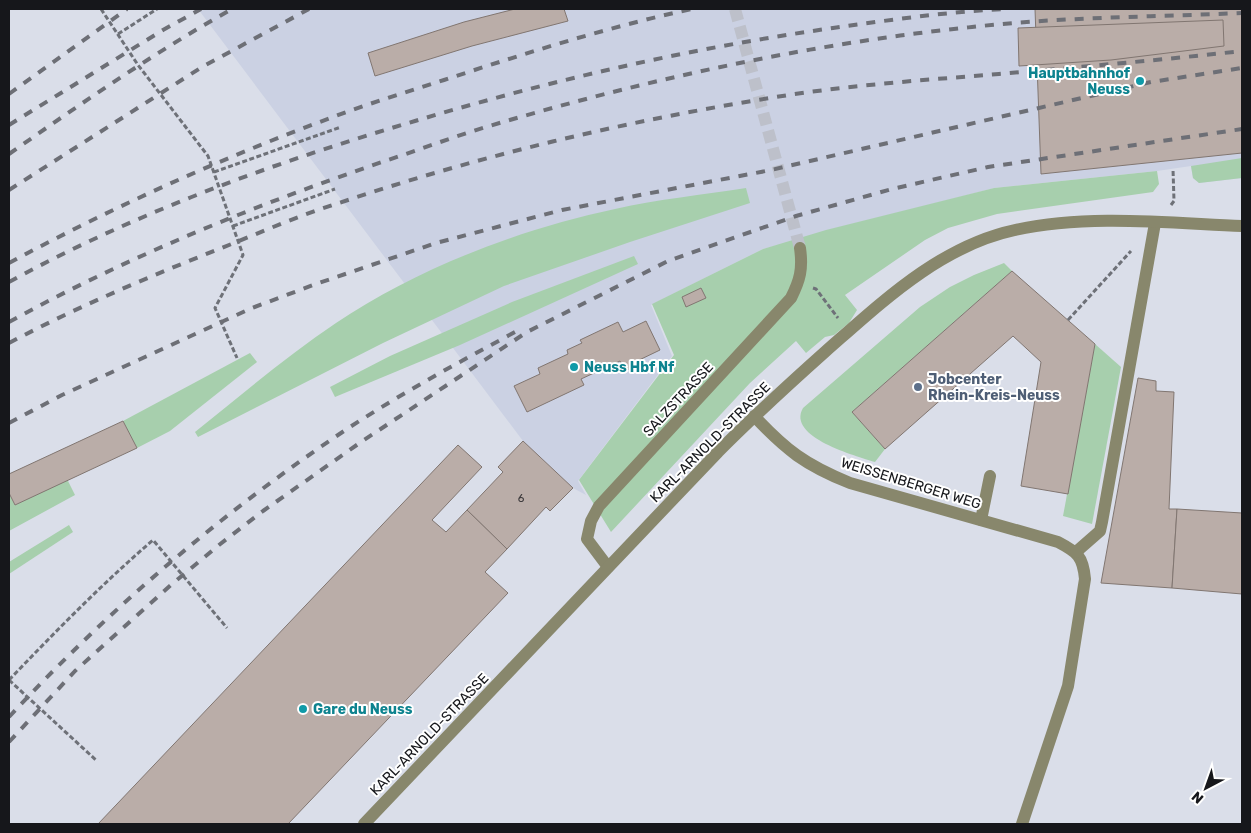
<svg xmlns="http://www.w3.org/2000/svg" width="1251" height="833" font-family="Rubik,sans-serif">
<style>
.built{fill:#cbd1e3}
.green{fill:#a7cfad}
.building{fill:#baada8;stroke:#817671}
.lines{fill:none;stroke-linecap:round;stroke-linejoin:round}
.street-tunnel{stroke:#bdc0ca;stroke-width:12;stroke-dasharray:12 6;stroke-linecap:butt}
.path{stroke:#6e7178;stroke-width:3;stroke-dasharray:5 2.5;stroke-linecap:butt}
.lane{stroke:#88876c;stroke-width:12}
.street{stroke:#88876c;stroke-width:12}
.rail{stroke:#6d6f76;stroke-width:4;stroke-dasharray:9 9;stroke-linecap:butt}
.culture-dot{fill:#0f9aa8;stroke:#fff;stroke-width:2}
.service-dot{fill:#5c6f8a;stroke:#fff;stroke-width:2}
.labels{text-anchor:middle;stroke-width:4;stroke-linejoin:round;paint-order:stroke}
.number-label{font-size:11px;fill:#3f3c3e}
.culture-label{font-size:14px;font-weight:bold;fill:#0d838f;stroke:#fff;text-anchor:start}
.service-label{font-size:14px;font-weight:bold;fill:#4e5e75;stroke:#fff;text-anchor:start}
.street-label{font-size:14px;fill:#16171b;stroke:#fff}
</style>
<rect width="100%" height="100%" fill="#dadee9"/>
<polygon class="built" points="198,9 1242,9 1242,178 1199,183 1193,178 1191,166 1157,171 994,188 763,249 651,305 672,356 578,481 586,495 573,488 523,441"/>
<g class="green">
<polygon points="1242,158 1242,178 1199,183 1193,178 1191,166"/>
<polygon points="1157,171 1159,184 1153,192 997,214 948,228 925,240 845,295 857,310 849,323 834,335 825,337 806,353 796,341 750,383 611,532 579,480 674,355 652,304 763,249 826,230 994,188"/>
<path d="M 746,188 L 750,203 L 630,242 L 504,286 L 383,343 L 198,437 L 195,432 C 241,395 287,356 336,323 C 416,269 520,229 615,209 C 658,199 703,195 746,188 Z"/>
<polygon points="634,256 638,264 460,345 335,397 330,387 390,356 512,302"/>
<path d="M 1004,263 L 1012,271 L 852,412 L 885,449 L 875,462 C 856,456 786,437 803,408 L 920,307 L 950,287 L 974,275 Z"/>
<polygon points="1095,344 1121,367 1092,524 1063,516"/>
<polygon points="250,353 257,362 170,431 137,448 123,421"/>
<polygon points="67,479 75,495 9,531 9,493 15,505"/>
<polygon points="69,525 73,532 9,574 9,562"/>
</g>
<g class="building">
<polygon points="515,9 564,9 568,21 472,46 375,76 368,53 464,22"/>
<polygon points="1035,9 1242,9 1242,153 1041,174"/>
<polygon points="1223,20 1224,46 1111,60 1019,66 1018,28"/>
<polygon points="1012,271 1095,344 1068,494 1021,486 1041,362 1013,336 885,449 852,412"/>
<polygon points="701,288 706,298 686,307 682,297"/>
<polygon points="646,321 660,350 635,362 637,365 625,371 620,361 581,379 584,385 527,412 514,386 540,374 538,368 568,354 567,350 582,343 580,340 618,322 623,332"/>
<polygon points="1138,378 1156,381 1156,391 1174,392 1169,509 1177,509 1172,588 1101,583"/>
<polygon points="123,421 137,448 15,505 9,493 9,474"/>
<polygon points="523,441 573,488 550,511 546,507 507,549 467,510 503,472 498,467"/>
<polygon points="458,445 482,467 432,520 446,532 467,510 507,549 485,572 508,593 288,824 98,824"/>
<polygon points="1177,509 1242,513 1242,594 1172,588"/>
</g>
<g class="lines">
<polyline class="street-tunnel" points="735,9 800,248"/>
<g class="path">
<polyline points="101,9 138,65 208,156 243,255 215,308 237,358"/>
<polyline points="118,34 157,9"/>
<polyline points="214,172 341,127"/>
<polyline points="1171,205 1174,201 1173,169"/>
<polyline points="233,226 335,189"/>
<polyline points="813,288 816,289 838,318"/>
<polyline points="1068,320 1131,251"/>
<path d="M 9,680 C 55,632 102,584 153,540 L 227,628"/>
<polyline points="9,680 97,761"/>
</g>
<polyline class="lane" points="981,520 990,476"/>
<g class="street">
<path d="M 754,416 C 786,450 805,465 850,483 L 1058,542 C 1077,552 1083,556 1085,579 L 1068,686 L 1022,824"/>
<polyline points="1076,552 1100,531 1102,522 1155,223"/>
<path d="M 608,567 L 587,539 L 591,521 L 599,506 L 791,298 C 800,280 803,269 800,248"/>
<path d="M 364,824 L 718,452 C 753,417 789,384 826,351 C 882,302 940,246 1015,230 C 1088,214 1169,223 1242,226"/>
</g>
<g class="rail">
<polyline points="9,94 127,9"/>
<polyline points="9,125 163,30 201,9"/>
<path d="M 9,154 C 82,103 155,52 232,9"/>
<polyline points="9,190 202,67 309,9"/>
<path d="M 9,263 C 113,207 222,158 333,117 C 370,103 407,92 444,80 C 526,53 608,27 692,9"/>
<path d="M 9,282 C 137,212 276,162 415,121 C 552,80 691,48 833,28 C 889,20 946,12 1004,9"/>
<path d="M 9,322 C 129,256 258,204 388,160 C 421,149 453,137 486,127 C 644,80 807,44 972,27 C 1061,17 1152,17 1242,13"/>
<path d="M 9,343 C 77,307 148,277 219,249 C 257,234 295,217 333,205 C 478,156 625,121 776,97 C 850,85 925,80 999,74 C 1080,67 1161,60 1242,51"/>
<polyline points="9,423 62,395 252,308 316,284 436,243 562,210 771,170 1151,82 1242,68"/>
<path d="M 9,717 C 109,609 224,511 347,429 C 402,393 459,362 517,331"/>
<polyline points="9,742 75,671 172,584 219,545 263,511 361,442 527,332 668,261 796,216 892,189 988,167 1242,129"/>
</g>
</g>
<g class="culture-dot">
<circle cx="1140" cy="81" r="5"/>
<circle cx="574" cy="367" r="5"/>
<circle cx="303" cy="709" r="5"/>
</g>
<circle class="service-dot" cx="918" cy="387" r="5"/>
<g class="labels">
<g class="number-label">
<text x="521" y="502">6</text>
</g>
<g class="culture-label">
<text x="1130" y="78" text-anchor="end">Hauptbahnhof<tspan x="1130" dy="16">Neuss</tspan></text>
<text x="584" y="372">Neuss Hbf Nf</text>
<text x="313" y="714">Gare du Neuss</text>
</g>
<g class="service-label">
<text x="928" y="384">Jobcenter<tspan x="928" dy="16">Rhein-Kreis-Neuss</tspan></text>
</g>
<g class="street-label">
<text transform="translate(678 399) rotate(-47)" y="5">SALZSTRASSE</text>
<text transform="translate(710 442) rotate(-45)" y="5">KARL-ARNOLD-STRASSE</text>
<text transform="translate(911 483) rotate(17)" y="5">WEISSENBERGER WEG</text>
<text transform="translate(429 734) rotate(-46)" y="5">KARL-ARNOLD-STRASSE</text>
</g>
</g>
<rect width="1251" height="833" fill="none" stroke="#16171b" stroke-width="20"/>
<g transform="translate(1206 788) rotate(221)" stroke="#ffffff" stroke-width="4" paint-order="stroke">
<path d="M0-4L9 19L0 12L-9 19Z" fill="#16171b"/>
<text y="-8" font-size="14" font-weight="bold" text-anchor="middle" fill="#16171b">N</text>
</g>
</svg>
